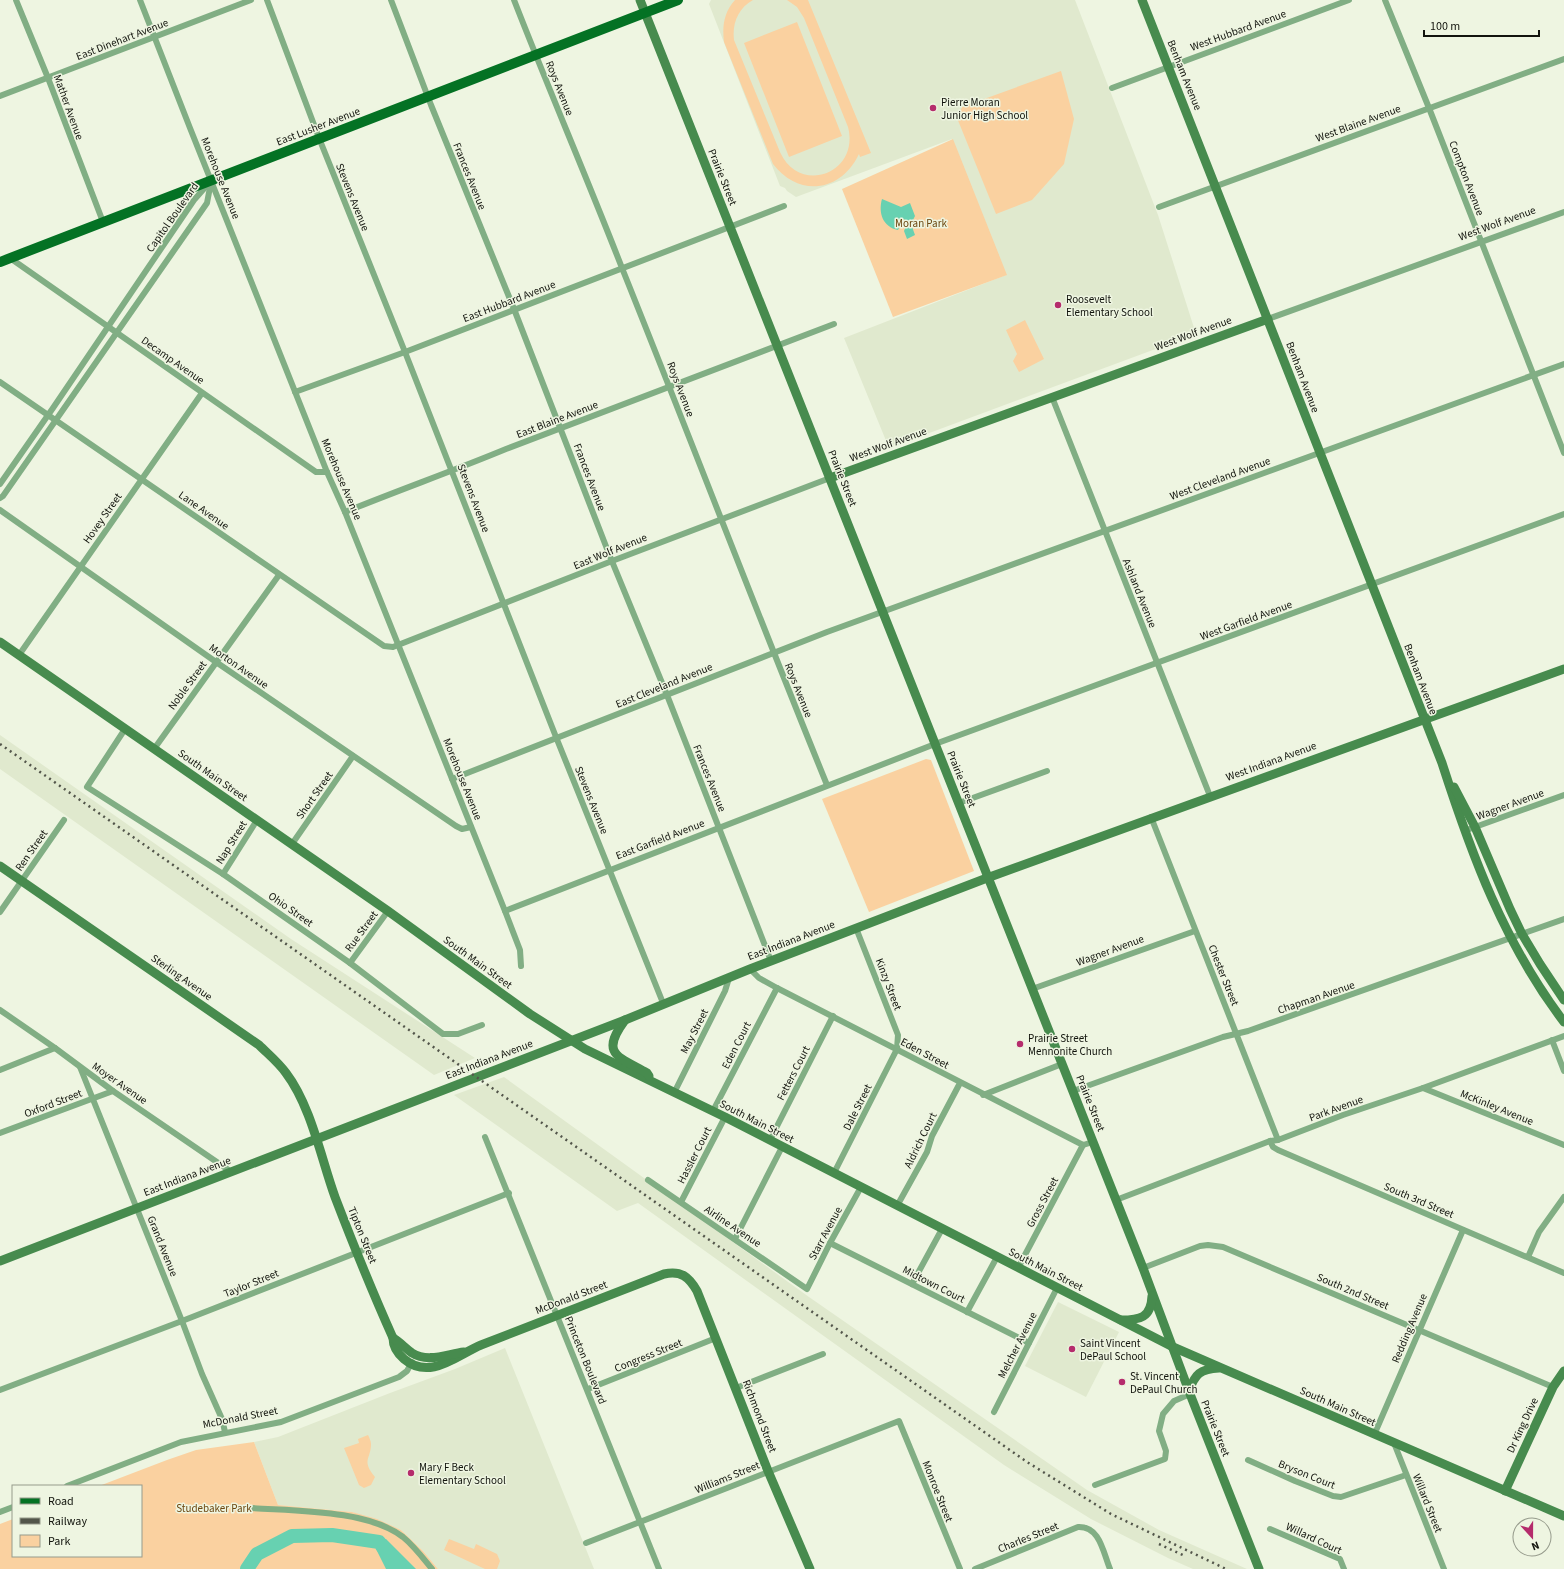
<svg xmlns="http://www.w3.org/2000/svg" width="1564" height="1569" font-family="'Source Sans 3',sans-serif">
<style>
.built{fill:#e0e9ce}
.green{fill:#fad1a0}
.water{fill:#67d1b1}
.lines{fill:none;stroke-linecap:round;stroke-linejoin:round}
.river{stroke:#67d1b1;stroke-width:14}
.street{stroke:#81ae84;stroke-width:6}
.secondary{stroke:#478b4e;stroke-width:9}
.primary{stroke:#047224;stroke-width:10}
.rail{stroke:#52554a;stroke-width:2.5;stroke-dasharray:2 4;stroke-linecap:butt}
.poi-dot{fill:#b52c6c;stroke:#eef5e1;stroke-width:1.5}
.labels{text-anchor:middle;stroke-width:3;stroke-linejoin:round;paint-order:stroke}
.street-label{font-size:11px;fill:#12140d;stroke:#eef5e1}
.poi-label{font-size:11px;fill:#12140d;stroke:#eef5e1;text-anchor:start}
.park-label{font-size:11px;fill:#6c4710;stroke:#eef5e1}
</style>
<rect width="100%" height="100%" fill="#eef5e1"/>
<g class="built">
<polygon points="711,0 1075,0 1158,215 1196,334 889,448 844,338 1006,275 952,139 796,197 787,191 785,188 780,186 709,4"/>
<polygon points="0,735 291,939 475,1058 434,1075 0,769"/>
<polygon points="504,1077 809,1297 1087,1490 1159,1530 1247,1569 1193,1569 1168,1558 1091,1519 1004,1465 638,1203 617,1211 454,1095"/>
<polygon points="1058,1302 1119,1332 1086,1397 1025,1366"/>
<polygon points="505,1348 594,1569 438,1569 423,1551 401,1530 352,1512 278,1505 254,1442 278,1437 390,1393 455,1369"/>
</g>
<g class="green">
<path d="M 735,0 L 753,0 C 738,8 732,24 734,40 L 780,152 C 800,196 860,173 848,127 L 804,18 L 797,7 L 787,0 L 808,0 L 871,153 L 860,157 L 859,154 C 841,192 799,198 773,164 L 724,42 C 722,26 724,12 735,0 Z"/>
<polygon points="797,22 842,136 789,157 744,43"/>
<polygon points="1061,71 1074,119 1064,164 1032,200 996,214 957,118 962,107"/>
<polygon points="953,139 1007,275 893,317 842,189"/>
<polygon points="1025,320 1044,359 1019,372 1013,361 1017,354 1006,330"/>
<polygon points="926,759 931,760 974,871 869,912 822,799"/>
<path d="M 368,1435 C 369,1437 371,1441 371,1444 C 371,1459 361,1460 375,1477 L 371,1485 L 364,1488 L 359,1485 L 344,1448 L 359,1443 L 358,1439 Z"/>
<polygon points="254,1442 278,1505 352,1512 377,1519 401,1530 423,1551 438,1569 0,1569 0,1524 13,1519 13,1556 141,1556 141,1486 99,1486 167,1460 196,1450"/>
<polygon points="449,1539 474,1549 476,1544 497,1554 500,1561 497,1569 485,1569 444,1550"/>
</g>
<g class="water">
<path d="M 882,199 L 901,207 L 910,203 L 915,216 L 911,224 L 915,235 L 907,239 L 904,231 L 908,221 L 903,219 L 898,230 C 883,227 878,213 882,199 Z"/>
<polygon points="386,1539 416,1569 386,1569 376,1549 379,1542"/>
</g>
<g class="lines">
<polyline class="river" points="247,1569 257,1554 292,1536 332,1535 379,1542 400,1569"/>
<g class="street">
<polyline points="16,0 48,78 103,222"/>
<polyline points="140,0 190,128 327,472 345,512 505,911 520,950 521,966"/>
<polyline points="267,0 319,138 405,352 556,737 663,1003"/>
<polyline points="391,0 431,105 514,309 609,554 667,695 771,961"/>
<path d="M 514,0 C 549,90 587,178 622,268 C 691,440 757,613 827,785"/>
<polyline points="1385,0 1429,108 1564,453"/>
<polyline points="1112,88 1349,0"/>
<polyline points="0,96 251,0"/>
<polyline points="1159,207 1564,59"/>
<polyline points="10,258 316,472 327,472"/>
<polyline points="1268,319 1564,212"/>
<polyline points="0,382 384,646 393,647 398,645 612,561 830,478"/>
<polyline points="295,392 405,352 784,206"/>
<polyline points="1052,397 1210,796"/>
<polyline points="0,484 53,408 194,200 209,183"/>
<polyline points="0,498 3,496 207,203 211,182"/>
<polyline points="0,510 216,662 456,826 462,829 471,827"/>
<path d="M 345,512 C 399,490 453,471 506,449 L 834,324"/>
<polyline points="19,655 202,393"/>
<polyline points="125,729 87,787 223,874 350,963 443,1034 458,1034 482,1025"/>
<polyline points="154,749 279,575"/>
<polyline points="452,779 827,632 1564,364"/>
<polyline points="959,803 1047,771"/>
<polyline points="1151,817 1278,1140"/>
<polyline points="1464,831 1564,795"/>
<polyline points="292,844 353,756"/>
<polyline points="223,874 257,820"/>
<polyline points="505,911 935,744 1564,514"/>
<polyline points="0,912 64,820"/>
<polyline points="350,963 388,911"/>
<polyline points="750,969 759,978 777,988 1083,1145 1093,1142"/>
<polyline points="1032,989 1195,931"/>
<polyline points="0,1010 55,1048 113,1091 230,1171"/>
<polyline points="1552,1040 1564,1071"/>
<polyline points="80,1067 182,1321 202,1374 222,1419 225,1432"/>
<polyline points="0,1070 55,1048"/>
<polyline points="1423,1088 1564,1145"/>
<polyline points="1073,1091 1223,1037 1248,1031 1564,919"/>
<polyline points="674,1093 725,991 729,978"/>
<polyline points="983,1095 1062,1064"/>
<polyline points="713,1111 777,988"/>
<polyline points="0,1133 113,1091"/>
<polyline points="485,1137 659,1569"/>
<polyline points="770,1140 833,1016"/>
<polyline points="1270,1141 1273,1147 1278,1150 1564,1273"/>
<polyline points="834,1173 897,1049 898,1035 856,928"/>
<polyline points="648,1180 807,1289 830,1243 861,1187"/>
<polyline points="1116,1200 1270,1141 1278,1140 1343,1115 1423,1088 1564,1036"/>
<polyline points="681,1202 725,1117"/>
<polyline points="897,1206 927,1152 932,1136 960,1083"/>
<polyline points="735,1239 782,1147"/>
<polyline points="830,1243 1029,1343"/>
<polyline points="1528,1257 1539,1232 1564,1197"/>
<polyline points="1018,1268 1083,1145"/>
<polyline points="1143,1268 1200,1246 1208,1245 1223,1247 1553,1387"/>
<polyline points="912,1284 942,1229"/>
<polyline points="967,1312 997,1257"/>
<polyline points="736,1388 823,1354"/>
<polyline points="588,1389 716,1338"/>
<polyline points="0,1390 182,1321 509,1193"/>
<polyline points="994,1412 1057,1288"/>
<polyline points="1374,1435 1463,1230"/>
<polyline points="1394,1443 1444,1569"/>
<polyline points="1248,1460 1295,1481 1333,1496 1341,1497 1406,1475"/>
<polyline points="1095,1485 1165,1459 1166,1451 1159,1431 1163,1414 1174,1401 1190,1394"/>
<polyline points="67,1486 181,1442 281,1422 399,1377 407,1371 412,1362"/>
<path d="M 252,1508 C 296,1511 368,1510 403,1537 C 414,1546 423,1558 432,1569"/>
<polyline points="0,1512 13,1507"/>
<polyline points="1270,1529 1340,1559 1344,1569"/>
<polyline points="586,1543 899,1421 960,1569"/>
<path d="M 975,1569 L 1078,1527 C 1100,1526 1103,1552 1110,1569"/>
</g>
<g class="secondary">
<polyline points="640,0 1143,1268 1190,1394 1259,1569"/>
<path d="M 1142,0 L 1442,763 C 1472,856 1504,943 1564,1022"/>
<polyline points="830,478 1268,319"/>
<polyline points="0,642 388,911 530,1014 585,1049 725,1117 1173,1347 1564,1516"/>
<polyline points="1454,787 1475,827 1510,909 1522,934 1540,964 1564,1000"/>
<path d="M 0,866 L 259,1045 C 268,1054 278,1062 286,1073 C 311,1106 321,1158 335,1197 C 353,1244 372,1291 393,1338 C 393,1347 397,1353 404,1359 C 430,1381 457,1355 481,1345 L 664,1274 C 681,1270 689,1277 697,1291 L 768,1471 L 810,1569"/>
<path d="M 625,1020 C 600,1054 617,1056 647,1073 L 649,1076"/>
<polyline points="0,1261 625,1020 750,969 987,878 1564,669"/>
<path d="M 1121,1320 C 1140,1320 1151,1318 1152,1296"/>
<path d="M 393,1338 C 400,1342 405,1348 412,1353 C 428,1363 447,1354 464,1352"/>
<path d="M 1189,1391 C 1195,1374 1200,1369 1219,1368"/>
<polyline points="1505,1491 1553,1387 1564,1371"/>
</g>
<polyline class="primary" points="0,262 678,0"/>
<g class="rail">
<polyline points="0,744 1027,1462 1111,1514 1226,1569"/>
<polyline points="1159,1544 1185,1556"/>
</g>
</g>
<g class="poi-dot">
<circle cx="933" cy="108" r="4"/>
<circle cx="1058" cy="305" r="4"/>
<circle cx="1020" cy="1044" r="4"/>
<circle cx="1072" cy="1349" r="4"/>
<circle cx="1122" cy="1382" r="4"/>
<circle cx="411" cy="1473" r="4"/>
</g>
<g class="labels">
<g class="street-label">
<text transform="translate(1238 30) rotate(-20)" y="4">West Hubbard Avenue</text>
<text transform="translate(122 39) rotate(-21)" y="4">East Dinehart Avenue</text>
<text transform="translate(1185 75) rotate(68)" y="4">Benham Avenue</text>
<text transform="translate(560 88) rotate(68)" y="4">Roys Avenue</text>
<text transform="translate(69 107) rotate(70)" y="4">Mather Avenue</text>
<text transform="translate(1358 123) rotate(-20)" y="4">West Blaine Avenue</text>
<text transform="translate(318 126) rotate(-21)" y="4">East Lusher Avenue</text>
<text transform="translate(470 176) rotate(68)" y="4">Frances Avenue</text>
<text transform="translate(723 177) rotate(68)" y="4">Prairie Street</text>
<text transform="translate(221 178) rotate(68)" y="4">Morehouse Avenue</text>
<text transform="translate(1467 178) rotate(69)" y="4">Compton Avenue</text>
<text transform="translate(353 197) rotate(68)" y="4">Stevens Avenue</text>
<text transform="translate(172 217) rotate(-55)" y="4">Capitol Boulevard</text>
<text transform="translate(1497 223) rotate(-20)" y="4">West Wolf Avenue</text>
<text transform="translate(509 301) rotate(-21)" y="4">East Hubbard Avenue</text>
<text transform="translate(1193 333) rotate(-20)" y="4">West Wolf Avenue</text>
<text transform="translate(173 360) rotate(35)" y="4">Decamp Avenue</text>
<text transform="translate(1303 377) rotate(69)" y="4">Benham Avenue</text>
<text transform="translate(681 389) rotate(69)" y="4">Roys Avenue</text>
<text transform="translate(557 419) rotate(-21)" y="4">East Blaine Avenue</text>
<text transform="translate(888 444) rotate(-20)" y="4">West Wolf Avenue</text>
<text transform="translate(590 477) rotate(69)" y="4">Frances Avenue</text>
<text transform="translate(843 478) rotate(68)" y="4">Prairie Street</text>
<text transform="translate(1220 478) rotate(-20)" y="4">West Cleveland Avenue</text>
<text transform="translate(342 479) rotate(67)" y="4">Morehouse Avenue</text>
<text transform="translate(474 498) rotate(69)" y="4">Stevens Avenue</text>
<text transform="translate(204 510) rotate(35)" y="4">Lane Avenue</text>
<text transform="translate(102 518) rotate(-55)" y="4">Hovey Street</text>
<text transform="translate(610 551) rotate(-22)" y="4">East Wolf Avenue</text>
<text transform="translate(1140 593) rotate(68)" y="4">Ashland Avenue</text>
<text transform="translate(1246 620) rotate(-20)" y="4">West Garfield Avenue</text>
<text transform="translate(239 666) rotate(35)" y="4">Morton Avenue</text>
<text transform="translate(1421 679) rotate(69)" y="4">Benham Avenue</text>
<text transform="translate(187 685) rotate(-54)" y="4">Noble Street</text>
<text transform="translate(664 685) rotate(-22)" y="4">East Cleveland Avenue</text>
<text transform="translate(799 690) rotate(68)" y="4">Roys Avenue</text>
<text transform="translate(1271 761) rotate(-20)" y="4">West Indiana Avenue</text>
<text transform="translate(213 775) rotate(35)" y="4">South Main Street</text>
<text transform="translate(710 778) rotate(68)" y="4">Frances Avenue</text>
<text transform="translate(463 779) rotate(68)" y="4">Morehouse Avenue</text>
<text transform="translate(962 779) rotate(68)" y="4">Prairie Street</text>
<text transform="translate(314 795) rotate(-55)" y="4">Short Street</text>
<text transform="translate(592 800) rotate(68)" y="4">Stevens Avenue</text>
<text transform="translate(1510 804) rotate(-20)" y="4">Wagner Avenue</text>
<text transform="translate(660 839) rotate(-21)" y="4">East Garfield Avenue</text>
<text transform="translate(231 842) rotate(-58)" y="4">Nap Street</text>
<text transform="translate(31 850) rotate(-55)" y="4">Ren Street</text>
<text transform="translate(291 909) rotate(35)" y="4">Ohio Street</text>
<text transform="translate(361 931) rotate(-54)" y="4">Rue Street</text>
<text transform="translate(791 940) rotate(-21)" y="4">East Indiana Avenue</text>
<text transform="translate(1110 950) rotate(-20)" y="4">Wagner Avenue</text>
<text transform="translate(478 962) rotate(36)" y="4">South Main Street</text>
<text transform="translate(1224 975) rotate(68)" y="4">Chester Street</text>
<text transform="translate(182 977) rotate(35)" y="4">Sterling Avenue</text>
<text transform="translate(889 984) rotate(69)" y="4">Kinzy Street</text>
<text transform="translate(1316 997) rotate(-19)" y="4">Chapman Avenue</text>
<text transform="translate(694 1031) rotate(-63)" y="4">May Street</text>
<text transform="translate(736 1045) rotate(-63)" y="4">Eden Court</text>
<text transform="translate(925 1053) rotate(28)" y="4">Eden Street</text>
<text transform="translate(489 1059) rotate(-21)" y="4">East Indiana Avenue</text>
<text transform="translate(793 1073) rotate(-63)" y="4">Fetters Court</text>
<text transform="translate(120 1083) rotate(35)" y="4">Moyer Avenue</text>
<text transform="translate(53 1103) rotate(-21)" y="4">Oxford Street</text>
<text transform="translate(1091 1103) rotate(68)" y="4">Prairie Street</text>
<text transform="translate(857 1107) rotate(-63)" y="4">Dale Street</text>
<text transform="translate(1497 1107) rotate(22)" y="4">McKinley Avenue</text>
<text transform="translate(1336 1108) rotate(-20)" y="4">Park Avenue</text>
<text transform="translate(757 1121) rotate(27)" y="4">South Main Street</text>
<text transform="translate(920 1140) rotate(-64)" y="4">Aldrich Court</text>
<text transform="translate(694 1155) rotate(-63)" y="4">Hassler Court</text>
<text transform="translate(187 1176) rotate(-21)" y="4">East Indiana Avenue</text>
<text transform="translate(1419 1200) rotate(23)" y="4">South 3rd Street</text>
<text transform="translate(1042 1202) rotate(-62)" y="4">Gross Street</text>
<text transform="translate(733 1226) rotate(34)" y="4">Airline Avenue</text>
<text transform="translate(825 1233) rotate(-62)" y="4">Starr Avenue</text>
<text transform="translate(363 1235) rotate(68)" y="4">Tipton Street</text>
<text transform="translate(163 1246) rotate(68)" y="4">Grand Avenue</text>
<text transform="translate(1046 1269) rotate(27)" y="4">South Main Street</text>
<text transform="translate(251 1283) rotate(-22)" y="4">Taylor Street</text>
<text transform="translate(934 1284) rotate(27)" y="4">Midtown Court</text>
<text transform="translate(1353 1291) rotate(23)" y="4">South 2nd Street</text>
<text transform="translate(571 1297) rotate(-21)" y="4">McDonald Street</text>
<text transform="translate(1409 1328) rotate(-67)" y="4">Redding Avenue</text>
<text transform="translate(1017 1345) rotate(-63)" y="4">Melcher Avenue</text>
<text transform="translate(648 1355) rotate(-22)" y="4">Congress Street</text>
<text transform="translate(586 1360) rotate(68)" y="4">Princeton Boulevard</text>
<text transform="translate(1338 1406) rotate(24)" y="4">South Main Street</text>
<text transform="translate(760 1416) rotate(69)" y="4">Richmond Street</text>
<text transform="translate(240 1417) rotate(-11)" y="4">McDonald Street</text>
<text transform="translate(1522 1425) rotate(-65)" y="4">Dr King Drive</text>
<text transform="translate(1216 1428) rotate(68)" y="4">Prairie Street</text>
<text transform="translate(1307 1474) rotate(22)" y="4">Bryson Court</text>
<text transform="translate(727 1477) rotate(-22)" y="4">Williams Street</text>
<text transform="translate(938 1491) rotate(68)" y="4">Monroe Street</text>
<text transform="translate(1428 1503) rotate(68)" y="4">Willard Street</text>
<text transform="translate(1028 1537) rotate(-22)" y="4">Charles Street</text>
<text transform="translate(1314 1538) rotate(25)" y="4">Willard Court</text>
</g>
<g class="poi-label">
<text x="941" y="106">Pierre Moran<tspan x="941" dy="13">Junior High School</tspan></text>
<text x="1066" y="303">Roosevelt<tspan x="1066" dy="13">Elementary School</tspan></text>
<text x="1028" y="1042">Prairie Street<tspan x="1028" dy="13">Mennonite Church</tspan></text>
<text x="1080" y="1347">Saint Vincent<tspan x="1080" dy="13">DePaul School</tspan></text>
<text x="1130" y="1380">St. Vincent<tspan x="1130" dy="13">DePaul Church</tspan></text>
<text x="419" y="1471">Mary F Beck<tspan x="419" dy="13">Elementary School</tspan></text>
</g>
<g class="park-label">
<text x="921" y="227">Moran Park</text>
<text x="214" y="1512">Studebaker Park</text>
</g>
</g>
<rect x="12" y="1485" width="130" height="72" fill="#eef5e1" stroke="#969b8c"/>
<rect x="20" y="1498" width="20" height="6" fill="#047224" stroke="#969b8c"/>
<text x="48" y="1505" font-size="12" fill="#12140d">Road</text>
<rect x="20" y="1518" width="20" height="6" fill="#52554a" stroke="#969b8c"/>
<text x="48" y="1525" font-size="12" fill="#12140d">Railway</text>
<rect x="20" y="1535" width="20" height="12" fill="#fad1a0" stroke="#969b8c"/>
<text x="48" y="1545" font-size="12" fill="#12140d">Park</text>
<g transform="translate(1532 1537) rotate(159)"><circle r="19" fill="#eef5e1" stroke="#969b8c"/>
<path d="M0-3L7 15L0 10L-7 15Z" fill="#b52c6c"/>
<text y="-6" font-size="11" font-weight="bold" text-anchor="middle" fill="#12140d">N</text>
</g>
<path d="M1424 30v6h115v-6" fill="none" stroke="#12140d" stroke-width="2"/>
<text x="1430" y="30" font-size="12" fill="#12140d" stroke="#eef5e1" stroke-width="3" paint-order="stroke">100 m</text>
</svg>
